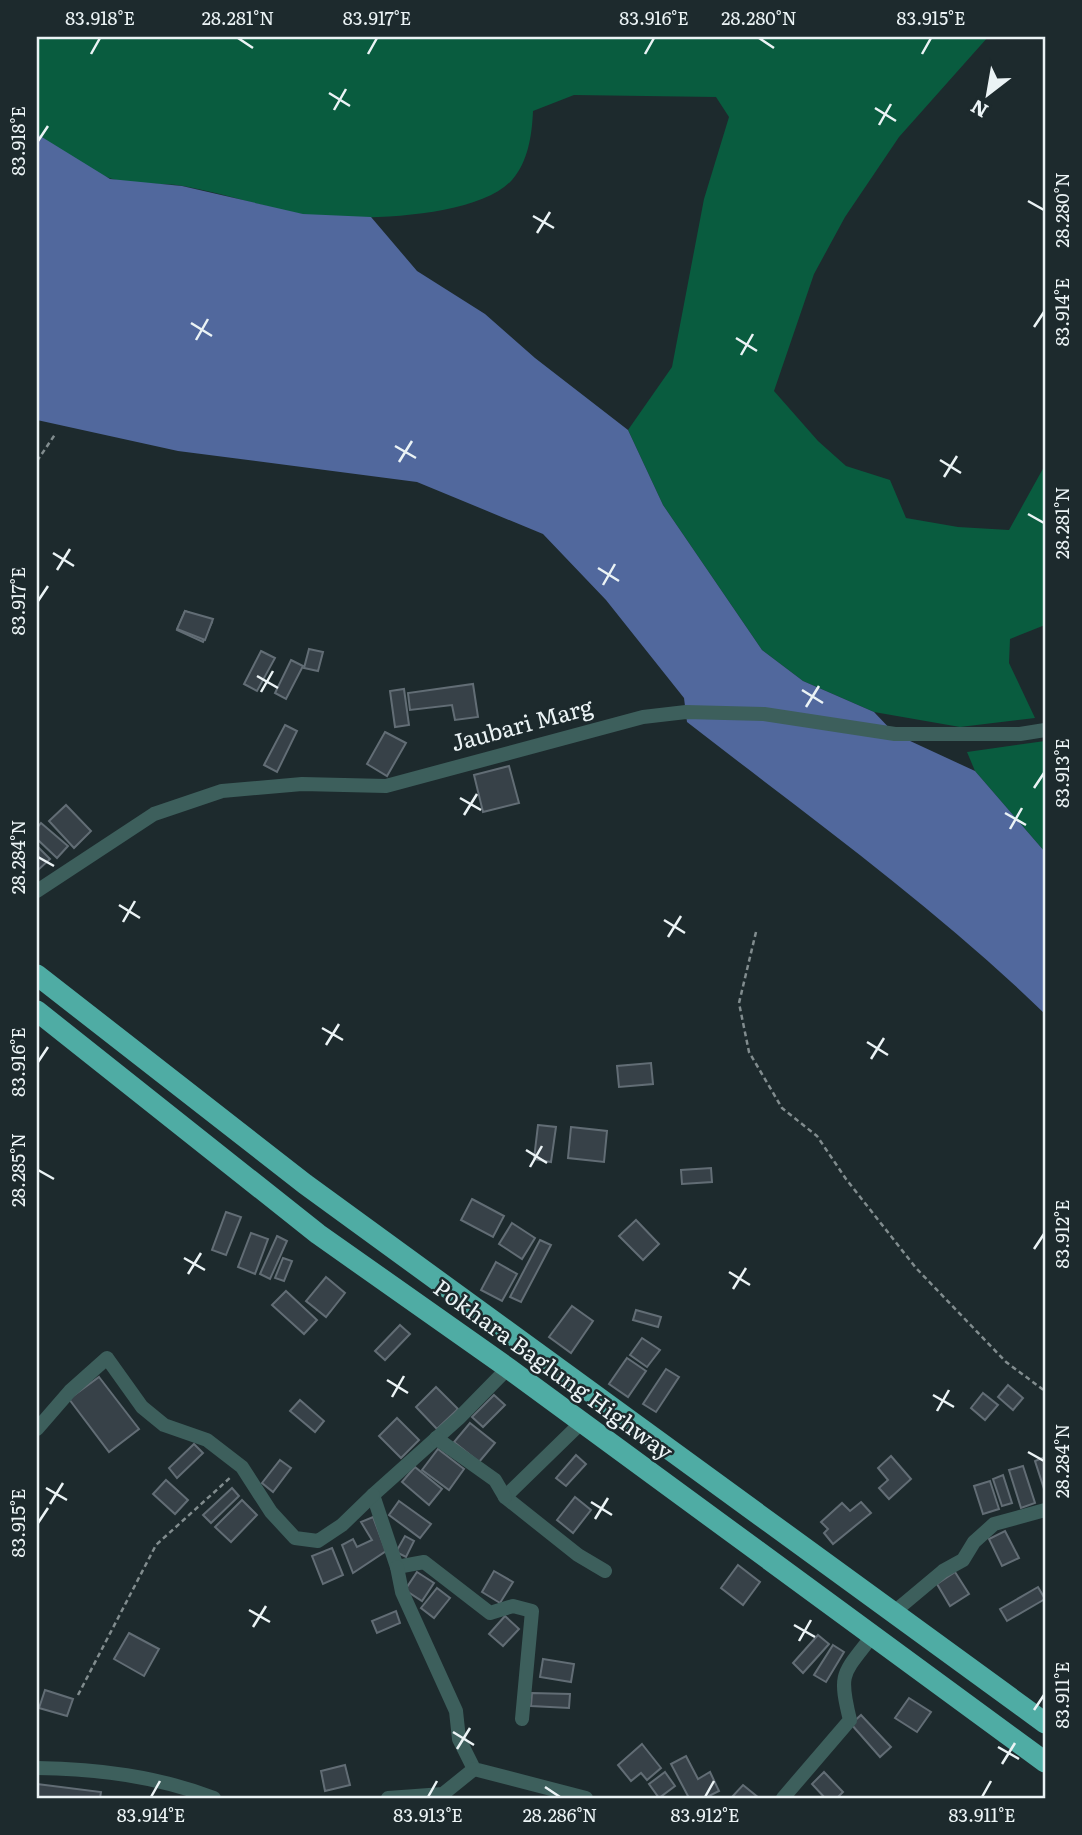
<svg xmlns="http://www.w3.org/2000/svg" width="1082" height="1835" font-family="Literata,serif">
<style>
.forest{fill:#095c3f}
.water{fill:#51689d}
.building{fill:#374148;stroke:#626d75;stroke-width:2}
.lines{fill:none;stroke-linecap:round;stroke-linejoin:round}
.path{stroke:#818c8e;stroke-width:2.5;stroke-dasharray:5 3.5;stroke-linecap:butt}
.street{stroke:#3d5f5c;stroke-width:14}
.highway{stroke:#4faca4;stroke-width:21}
.ticks{fill:none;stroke:#ebf3f5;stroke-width:2.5}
.labels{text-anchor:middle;stroke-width:5;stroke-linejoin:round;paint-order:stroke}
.street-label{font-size:23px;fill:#ebf3f5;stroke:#1d2a2d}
.neatline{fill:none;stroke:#ebf3f5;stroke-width:2.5}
.ticks-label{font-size:18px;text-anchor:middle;fill:#ebf3f5}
</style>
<rect width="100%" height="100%" fill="#1d2a2d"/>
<g class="forest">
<path d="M 37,37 L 988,37 L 899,137 L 845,217 L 814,274 L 774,391 L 818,441 L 846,466 L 890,480 L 906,518 L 958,527 L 1009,530 L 1045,465 L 1045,625 L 1010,639 L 1009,663 L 1035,718 L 960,727 L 874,712 L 803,681 L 762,650 L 732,606 L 663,505 L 628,430 L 672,367 L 704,199 L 729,117 L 716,97 L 574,95 L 533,111 C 532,135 528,162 512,180 C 477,219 351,222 302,214 C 262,207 223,193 183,186 C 160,182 132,186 109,178 C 84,169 59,149 37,134 Z"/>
<polygon points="1045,741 1045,852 975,771 967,752"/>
</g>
<path class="water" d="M 37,134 L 110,179 L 182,186 L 303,214 L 371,217 L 417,271 L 485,314 L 535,358 L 628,430 L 663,505 L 762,650 L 803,681 L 874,712 L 895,734 L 975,771 L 1045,852 L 1045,1014 C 934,906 809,817 687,722 L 684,698 L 606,600 L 543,534 L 417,482 L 178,451 L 37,420 Z"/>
<g class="building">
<polygon points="185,611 212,622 203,642 177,630"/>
<polygon points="185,611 213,619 205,640 177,629"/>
<polygon points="309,649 323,652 318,671 304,668"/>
<polygon points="261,651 275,658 257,691 244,684"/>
<polygon points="291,660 303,666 286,699 275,693"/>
<polygon points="473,684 478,717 455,720 452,705 410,710 408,693"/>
<polygon points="404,689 409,725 395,727 390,691"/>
<polygon points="285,725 297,731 277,772 264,765"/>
<polygon points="385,732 406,743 387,776 367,764"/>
<polygon points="509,766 519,803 483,812 474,775"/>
<polygon points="66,805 91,831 74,848 49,821"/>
<polygon points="41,823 68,846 57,858 37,839 37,828"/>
<polygon points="37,846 50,859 37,871"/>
<polygon points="651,1063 653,1084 619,1087 617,1066"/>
<polygon points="538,1125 556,1127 551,1162 534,1159"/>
<polygon points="571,1127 607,1131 604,1162 568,1158"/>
<polygon points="711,1168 712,1182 682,1184 681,1170"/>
<polygon points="472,1199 504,1216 493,1237 461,1220"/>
<polygon points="226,1212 241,1217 226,1255 212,1250"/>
<polygon points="636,1220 659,1244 643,1260 619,1236"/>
<polygon points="512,1223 535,1238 522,1259 499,1244"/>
<polygon points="251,1233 268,1239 255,1274 238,1267"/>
<polygon points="277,1236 287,1241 270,1279 260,1274"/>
<polygon points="540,1240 551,1245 521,1302 510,1297"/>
<polygon points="283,1258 292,1261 284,1281 275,1278"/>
<polygon points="496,1262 517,1274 502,1301 481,1290"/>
<polygon points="326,1277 345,1293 326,1317 306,1301"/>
<polygon points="286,1291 317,1320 304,1334 272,1305"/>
<polygon points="572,1306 593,1321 571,1353 549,1337"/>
<polygon points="636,1310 661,1317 658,1327 633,1320"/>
<polygon points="400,1325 410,1334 385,1360 375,1351"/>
<polygon points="642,1338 660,1350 647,1367 630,1355"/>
<polygon points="627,1358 646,1371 628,1397 609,1384"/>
<polygon points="666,1369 679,1377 656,1412 643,1404"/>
<polygon points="99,1377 139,1429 109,1452 69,1399"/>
<polygon points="1008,1385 1023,1398 1013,1410 998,1397"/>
<polygon points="436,1387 458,1409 437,1429 416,1407"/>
<polygon points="983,1393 998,1405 985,1420 971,1408"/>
<polygon points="494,1395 505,1405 483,1427 472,1417"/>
<polygon points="300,1400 324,1421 315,1432 290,1411"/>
<polygon points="397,1418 419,1440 401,1458 379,1436"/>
<polygon points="470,1423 495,1443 479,1462 454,1442"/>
<polygon points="194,1444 203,1453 177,1478 169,1468"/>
<polygon points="438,1449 464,1469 449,1490 422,1470"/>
<polygon points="576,1455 586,1464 566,1486 556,1478"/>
<polygon points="891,1456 911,1479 889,1499 879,1488 888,1480 878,1468"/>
<polygon points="1045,1457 1045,1492 1035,1461"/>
<polygon points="280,1460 291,1468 273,1492 262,1483"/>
<polygon points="1023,1466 1035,1503 1021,1508 1009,1470"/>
<polygon points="415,1467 442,1489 429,1505 402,1482"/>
<polygon points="1003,1475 1012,1503 1002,1506 993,1479"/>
<polygon points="166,1480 188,1500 175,1514 153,1494"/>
<polygon points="990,1481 999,1509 983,1514 974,1486"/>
<polygon points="232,1488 239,1496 211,1523 203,1515"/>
<polygon points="575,1497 591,1510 573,1533 557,1520"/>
<polygon points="242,1500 257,1515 231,1542 215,1527"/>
<polygon points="399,1501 431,1524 420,1538 389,1515"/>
<polygon points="861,1502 871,1513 833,1544 824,1533 828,1529 821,1522 842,1503 850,1511"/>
<polygon points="373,1517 386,1551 353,1573 342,1545 353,1539 357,1547 372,1540 361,1522"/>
<polygon points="1005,1531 1019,1558 1002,1566 989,1539"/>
<polygon points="405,1536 414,1541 406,1557 396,1552"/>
<polygon points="332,1548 343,1575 323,1584 312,1556"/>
<polygon points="738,1565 760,1582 743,1605 721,1588"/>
<polygon points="494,1571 513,1582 500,1603 482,1592"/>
<polygon points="417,1572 434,1583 422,1601 405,1590"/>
<polygon points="955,1572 969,1594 950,1606 937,1584"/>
<polygon points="1038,1587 1045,1599 1007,1621 1000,1609"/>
<polygon points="437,1588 450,1598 434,1618 421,1608"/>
<polygon points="396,1611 400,1623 377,1633 372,1621"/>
<polygon points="505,1616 519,1629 503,1646 489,1634"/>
<polygon points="129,1633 159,1649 144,1676 114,1659"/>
<polygon points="818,1635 829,1644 803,1673 793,1663"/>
<polygon points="833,1645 844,1652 826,1682 814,1675"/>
<polygon points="543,1659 574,1664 571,1682 540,1677"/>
<polygon points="45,1690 73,1699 67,1716 39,1708"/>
<polygon points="532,1693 570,1694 569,1708 531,1706"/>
<polygon points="909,1698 931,1712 917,1732 895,1718"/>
<polygon points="861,1715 891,1747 880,1757 851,1724"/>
<polygon points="642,1744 661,1768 647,1780 641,1773 631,1781 618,1765"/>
<polygon points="686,1756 698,1779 710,1772 719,1791 705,1798 689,1798 671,1764"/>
<polygon points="345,1765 350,1785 325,1791 321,1771"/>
<polygon points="665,1772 675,1786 659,1798 649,1784"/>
<polygon points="824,1772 843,1792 837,1798 825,1798 812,1784"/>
<polygon points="37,1784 101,1792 100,1798 37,1798"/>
<polygon points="743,1785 759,1798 731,1798"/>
</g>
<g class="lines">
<g class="path">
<polyline points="37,461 56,433"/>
<polyline points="756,932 739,1003 749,1052 782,1108 817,1136 846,1179 916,1268 1006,1362 1045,1391"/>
<polyline points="78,1695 156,1545 232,1476"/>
</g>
<g class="street">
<polyline points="37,891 154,814 222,791 302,784 386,786 643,717 686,712 764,714 895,734 1020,734 1045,730"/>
<polyline points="508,1368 459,1418 373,1495 397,1567 424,1562 490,1613 513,1606 532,1611 522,1719"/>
<polyline points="582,1422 505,1497 578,1555 605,1571"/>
<polyline points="37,1429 70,1391 107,1358 142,1407 164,1425 207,1440 242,1467 271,1512 295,1538 318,1541 342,1525 373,1495"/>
<polyline points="436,1438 495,1480 505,1497"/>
<polyline points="397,1567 402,1592 456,1711 459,1739 474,1769 586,1798"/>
<polyline points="894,1612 943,1571 963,1560 974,1542 994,1524 1045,1510"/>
<path d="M 37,1768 C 98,1769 156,1776 214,1798"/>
<polyline points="388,1798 443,1794 474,1769"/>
<path d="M 783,1798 L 850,1720 C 838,1672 843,1674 873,1635"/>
</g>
<g class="highway">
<polyline points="37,975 305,1184 1045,1723"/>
<polyline points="37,1011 318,1234 508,1368 1045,1762"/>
</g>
</g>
<path class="ticks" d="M 238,38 L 253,48M 759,38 L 774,48M 91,54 L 100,38M 368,54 L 377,38M 645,54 L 654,38M 922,54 L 931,38M 329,93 L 350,106M 875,108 L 896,121M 334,110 L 346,89M 879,125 L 891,104M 38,141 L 48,126M 1028,201 L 1044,210M 533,216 L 554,228M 537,233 L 550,212M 191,323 L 212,336M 1034,327 L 1044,312M 736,338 L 757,351M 196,340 L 208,319M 741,355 L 753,334M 395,446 L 416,458M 940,460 L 961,473M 399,462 L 412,441M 944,477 L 957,456M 1028,514 L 1044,523M 53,553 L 74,566M 598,568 L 619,581M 57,570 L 70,549M 603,585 L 615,564M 38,601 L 48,586M 257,676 L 278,688M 802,690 L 823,703M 261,692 L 273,671M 806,707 L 819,686M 1034,788 L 1044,773M 460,798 L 481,810M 1005,813 L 1026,825M 464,815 L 477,794M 1010,829 L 1022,808M 38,857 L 54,866M 119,905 L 140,918M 664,920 L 685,933M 123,922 L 135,901M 668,937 L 681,916M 322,1028 L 343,1040M 867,1042 L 888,1055M 326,1045 L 339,1024M 871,1059 L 884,1038M 38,1062 L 48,1047M 526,1150 L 547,1163M 530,1167 L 542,1146M 38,1170 L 54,1179M 1034,1249 L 1044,1234M 184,1258 L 205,1270M 729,1272 L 750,1285M 188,1274 L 201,1253M 733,1289 L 746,1268M 387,1380 L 408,1393M 933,1395 L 954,1407M 392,1397 L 404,1376M 937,1411 L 949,1390M 1028,1452 L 1044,1461M 46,1488 L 67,1500M 591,1502 L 612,1515M 50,1504 L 63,1483M 595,1519 L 608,1498M 38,1523 L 48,1508M 249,1610 L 270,1622M 794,1625 L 815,1637M 253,1627 L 266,1606M 799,1641 L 811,1620M 1034,1710 L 1044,1695M 453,1732 L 474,1745M 998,1747 L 1019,1759M 457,1749 L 470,1728M 1002,1764 L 1015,1743M 545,1787 L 560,1797M 151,1797 L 160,1781M 428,1797 L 437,1781M 705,1797 L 714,1781M 982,1797 L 991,1781"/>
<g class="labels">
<g class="street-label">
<text transform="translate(522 725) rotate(-15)" y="8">Jaubari Marg</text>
<text transform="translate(553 1370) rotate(36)" y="8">Pokhara Baglung Highway</text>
</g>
</g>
<rect width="1082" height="1835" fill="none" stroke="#1d2a2d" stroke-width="77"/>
<g transform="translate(988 94) rotate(211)" stroke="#1d2a2d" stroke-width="5" paint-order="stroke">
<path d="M0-5L12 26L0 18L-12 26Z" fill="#ebf3f5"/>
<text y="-10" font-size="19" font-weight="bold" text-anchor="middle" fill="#ebf3f5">N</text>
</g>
<rect x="38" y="38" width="1006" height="1759" class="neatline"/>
<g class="ticks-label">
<text x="100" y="25">83.918°E</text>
<text x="238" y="25">28.281°N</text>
<text x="377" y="25">83.917°E</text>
<text x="654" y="25">83.916°E</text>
<text x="759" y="25">28.280°N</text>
<text x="931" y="25">83.915°E</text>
<text transform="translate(19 141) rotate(-90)" y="6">83.918°E</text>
<text transform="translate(1063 210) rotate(-90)" y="6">28.280°N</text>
<text transform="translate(1063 312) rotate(-90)" y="6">83.914°E</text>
<text transform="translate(1063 523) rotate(-90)" y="6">28.281°N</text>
<text transform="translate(19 601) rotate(-90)" y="6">83.917°E</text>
<text transform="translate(1063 773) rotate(-90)" y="6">83.913°E</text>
<text transform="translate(19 857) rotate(-90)" y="6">28.284°N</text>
<text transform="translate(19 1062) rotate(-90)" y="6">83.916°E</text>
<text transform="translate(19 1170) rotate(-90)" y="6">28.285°N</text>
<text transform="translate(1063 1234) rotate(-90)" y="6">83.912°E</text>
<text transform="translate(1063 1461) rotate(-90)" y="6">28.284°N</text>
<text transform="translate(19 1523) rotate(-90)" y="6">83.915°E</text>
<text transform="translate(1063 1695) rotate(-90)" y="6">83.911°E</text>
<text x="151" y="1822">83.914°E</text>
<text x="428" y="1822">83.913°E</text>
<text x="560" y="1822">28.286°N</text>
<text x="705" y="1822">83.912°E</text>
<text x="982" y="1822">83.911°E</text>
</g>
</svg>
